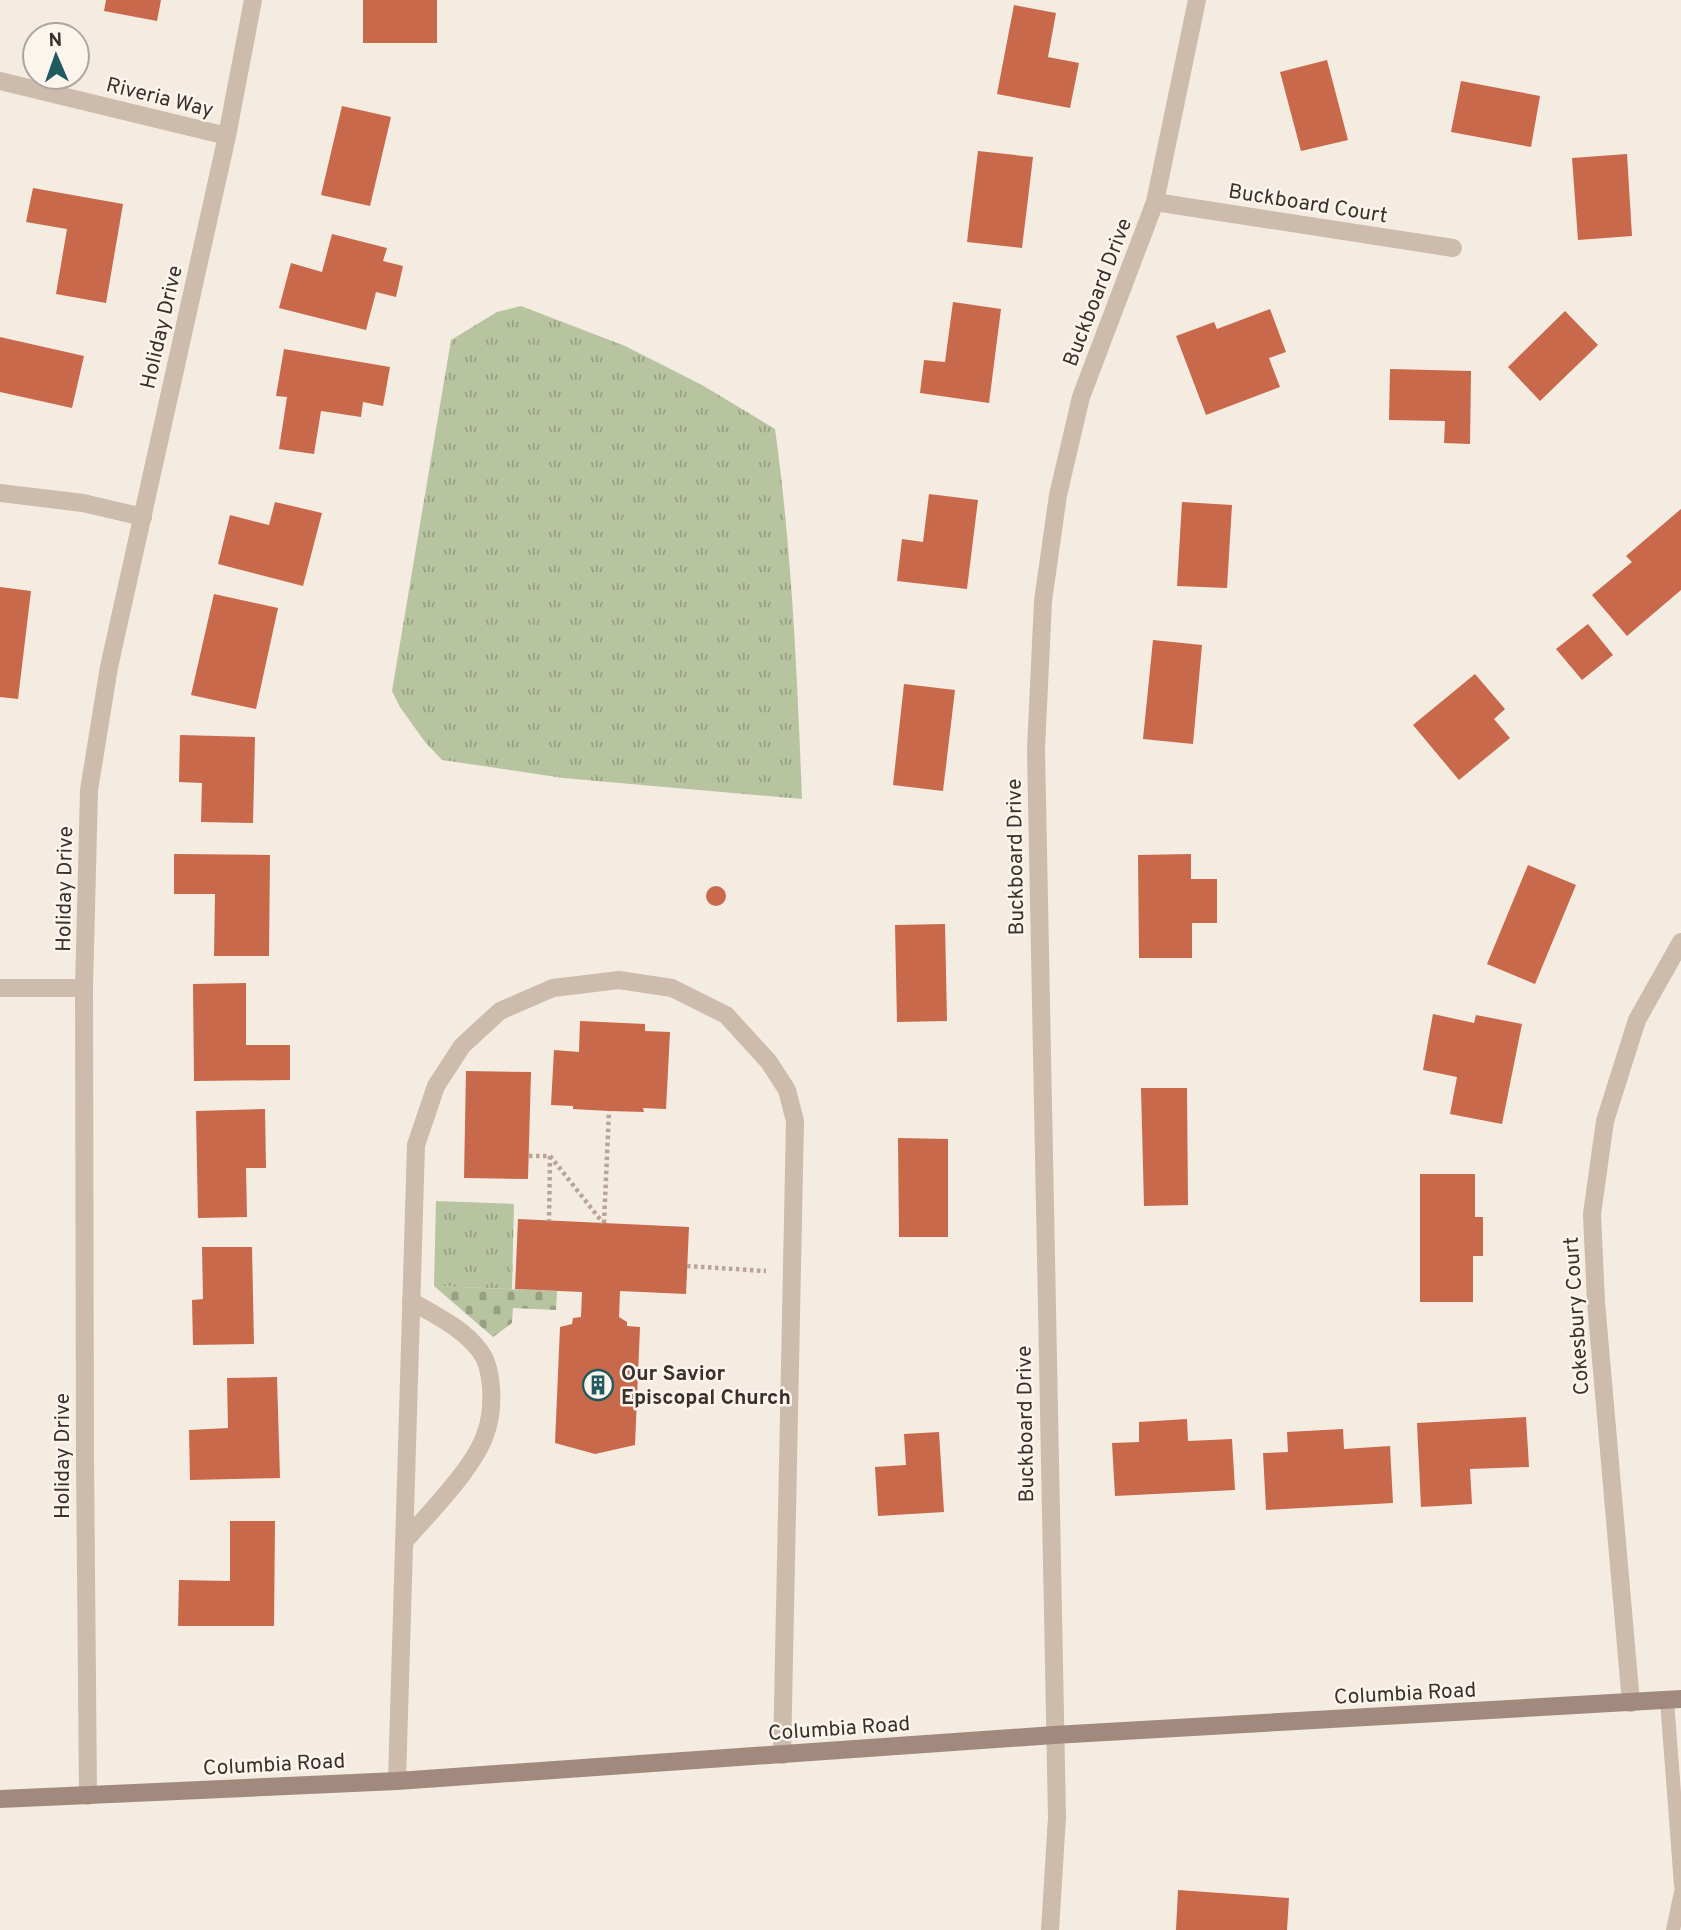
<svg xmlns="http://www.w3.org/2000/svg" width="1681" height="1930" font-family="Overpass,sans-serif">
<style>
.grass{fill:url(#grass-tufts)}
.cemetery{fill:url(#cemetery-stones)}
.building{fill:#c8694b}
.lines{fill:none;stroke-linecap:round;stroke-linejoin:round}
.path{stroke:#b9a596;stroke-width:4.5;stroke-dasharray:3.5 3.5;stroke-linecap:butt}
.lane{stroke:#cdbbac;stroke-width:14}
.street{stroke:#cdbbac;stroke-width:18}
.secondary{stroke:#a18a7d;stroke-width:18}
.labels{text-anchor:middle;stroke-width:5;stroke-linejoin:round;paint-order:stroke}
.street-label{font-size:21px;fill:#3b302b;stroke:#fbf5ee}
.poi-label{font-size:21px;font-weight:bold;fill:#3b302b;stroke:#fbf5ee;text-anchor:start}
</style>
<defs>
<pattern id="grass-tufts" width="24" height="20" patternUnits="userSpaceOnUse" patternTransform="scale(1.75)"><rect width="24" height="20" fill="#b8c4a0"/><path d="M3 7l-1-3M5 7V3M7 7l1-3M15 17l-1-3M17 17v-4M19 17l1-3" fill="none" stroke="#97a083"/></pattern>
<pattern id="cemetery-stones" width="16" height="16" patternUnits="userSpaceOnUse" patternTransform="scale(1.75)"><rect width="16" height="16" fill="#b8c4a0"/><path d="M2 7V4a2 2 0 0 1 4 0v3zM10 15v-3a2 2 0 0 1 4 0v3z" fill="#97a083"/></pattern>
</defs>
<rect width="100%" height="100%" fill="#f4ebe1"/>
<g class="grass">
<path d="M 521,306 L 625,346 L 702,385 L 775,429 C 792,551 797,675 802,799 L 563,778 L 442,760 L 425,742 L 400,707 L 392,691 L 451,340 L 497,312 Z"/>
<polygon points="436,1201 514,1204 512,1289 434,1286"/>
</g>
<polygon class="cemetery" points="434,1286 557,1291 556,1310 513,1308 512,1323 493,1337"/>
<g class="building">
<polygon points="106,0 161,0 157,21 104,11"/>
<rect x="363" y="0" width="74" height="43"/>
<polygon points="1014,5 1056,13 1048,57 1079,63 1070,108 997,94"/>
<polygon points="1327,60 1348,140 1301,151 1280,72"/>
<polygon points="1461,81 1540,96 1531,147 1451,132"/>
<polygon points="342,106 391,117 370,206 321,195"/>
<polygon points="978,151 1033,157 1022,248 967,242"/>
<polygon points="1627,154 1632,236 1578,240 1572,158"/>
<polygon points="33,188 123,204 106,303 56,294 67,229 26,222"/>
<polygon points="332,234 387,248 383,261 403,266 396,297 376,292 366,330 279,308 291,263 322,272"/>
<polygon points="953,302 1001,309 989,403 920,393 924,360 945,362"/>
<polygon points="1270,309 1286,352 1269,358 1280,387 1206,415 1176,336 1214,322 1217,329"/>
<polygon points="1565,311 1598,345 1540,401 1508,367"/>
<polygon points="0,337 84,356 72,408 0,392"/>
<polygon points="284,349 390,367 383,406 363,402 361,417 321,411 314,454 279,449 287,397 276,396"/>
<polygon points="1390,369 1471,371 1470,444 1444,443 1445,421 1389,420"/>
<polygon points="929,494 978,500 967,589 897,581 902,539 923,542"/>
<polygon points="275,502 322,513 303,586 218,564 230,515 269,525"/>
<polygon points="1182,502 1232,505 1227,588 1177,586"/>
<polygon points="1681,509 1681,590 1627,636 1592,595 1632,562 1626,556"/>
<polygon points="0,587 31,591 18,699 0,697"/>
<polygon points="214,594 278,608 256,709 191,695"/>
<polygon points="1588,624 1613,655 1582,680 1556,649"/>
<polygon points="1153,640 1202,645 1193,744 1143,739"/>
<polygon points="1475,674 1505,709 1494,719 1510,738 1459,780 1413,725"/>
<polygon points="904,684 955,690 943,791 893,785"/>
<polygon points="180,735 255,737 253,823 201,822 202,783 179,782"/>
<polygon points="174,854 270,855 269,956 214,956 215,894 174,894"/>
<polygon points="1191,854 1191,879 1217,879 1217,923 1192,923 1192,958 1139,958 1138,855"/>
<polygon points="1528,865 1576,885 1535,984 1487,964"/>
<circle cx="716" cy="896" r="10"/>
<polygon points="945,924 947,1021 897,1022 895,925"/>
<polygon points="246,983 246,1045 290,1045 290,1080 194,1081 193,984"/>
<polygon points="1433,1014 1474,1023 1476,1015 1522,1024 1502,1124 1450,1114 1457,1077 1423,1070"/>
<polygon points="580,1021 645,1024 645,1031 670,1032 666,1109 643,1108 644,1112 609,1111 573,1109 573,1106 551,1105 554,1050 579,1052"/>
<polygon points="466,1071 531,1072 528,1179 464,1178"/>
<polygon points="1141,1088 1187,1088 1188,1205 1144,1206"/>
<polygon points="265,1109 266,1168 246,1168 247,1217 198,1218 196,1111"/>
<polygon points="898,1138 948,1139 948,1237 899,1237"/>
<polygon points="1420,1174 1475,1174 1475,1217 1483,1217 1483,1256 1473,1256 1473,1302 1420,1302"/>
<polygon points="518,1219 689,1227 686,1294 620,1291 619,1317 627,1322 627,1326 640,1327 635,1445 595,1454 555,1443 560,1327 572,1324 573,1318 581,1317 582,1292 515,1289"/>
<polygon points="202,1247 252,1247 254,1344 193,1345 192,1300 203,1299"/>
<polygon points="277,1377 280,1478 190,1480 189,1430 228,1428 227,1378"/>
<polygon points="1526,1417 1529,1467 1470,1469 1472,1504 1421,1507 1417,1423"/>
<polygon points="1187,1419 1188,1441 1232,1439 1235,1490 1115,1496 1112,1443 1139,1442 1139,1422"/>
<polygon points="1343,1429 1344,1449 1390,1446 1393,1503 1266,1510 1263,1453 1288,1452 1287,1432"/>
<polygon points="939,1432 944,1512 878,1516 875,1467 906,1465 904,1434"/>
<polygon points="230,1521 275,1521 274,1626 178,1626 179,1580 230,1581"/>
<polygon points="1178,1890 1289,1898 1287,1930 1176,1930"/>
</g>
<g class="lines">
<g class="path">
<polyline points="529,1156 550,1156 549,1221"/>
<polyline points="550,1156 603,1223"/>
<polyline points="604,1223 609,1111"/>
<polyline points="687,1266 766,1271"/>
</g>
<g class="lane">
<polyline points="1667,1701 1681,1885"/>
<polyline points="1673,1930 1681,1892"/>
</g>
<g class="street">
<polyline points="0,81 227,136"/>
<polyline points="1155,202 1453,248"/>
<polyline points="0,493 83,503 143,517"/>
<polyline points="0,988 84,988"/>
<path d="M 404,1542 C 428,1514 474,1468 485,1435 C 491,1420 492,1403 491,1387 C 490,1375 488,1361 480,1351 C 463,1328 435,1315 411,1301"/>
<polyline points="1631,1703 1596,1302 1592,1214 1605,1121 1637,1020 1681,942"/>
<polyline points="397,1781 416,1145 436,1086 462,1046 500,1011 553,988 619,980 672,988 726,1015 769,1062 787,1090 795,1121 782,1755"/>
<polyline points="88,1796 85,1458 84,988 89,790 109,667 227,136 253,0"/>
<polyline points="1050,1930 1057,1817 1036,749 1043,601 1058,495 1081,397 1155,202 1197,0"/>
</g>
<polyline class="secondary" points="0,1799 397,1781 1054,1735 1681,1699"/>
</g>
<defs>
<g id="building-ring" transform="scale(1.575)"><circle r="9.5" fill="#fbf5ee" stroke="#1f5a5e" stroke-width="1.5"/><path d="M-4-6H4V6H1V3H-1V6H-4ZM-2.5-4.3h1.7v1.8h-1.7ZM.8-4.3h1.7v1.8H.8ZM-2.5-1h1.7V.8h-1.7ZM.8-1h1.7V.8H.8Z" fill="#1f5a5e"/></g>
</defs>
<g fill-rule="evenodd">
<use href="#building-ring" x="598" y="1385"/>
</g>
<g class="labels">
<g class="street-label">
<text transform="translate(160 97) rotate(14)" y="7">Riveria Way</text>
<text transform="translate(1308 203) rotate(9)" y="7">Buckboard Court</text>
<text transform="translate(1097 292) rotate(-69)" y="7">Buckboard Drive</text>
<text transform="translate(161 327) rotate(-77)" y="7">Holiday Drive</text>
<text transform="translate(1015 857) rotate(-91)" y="7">Buckboard Drive</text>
<text transform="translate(64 889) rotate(-89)" y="7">Holiday Drive</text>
<text transform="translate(1576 1316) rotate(-94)" y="7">Cokesbury Court</text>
<text transform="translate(1025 1424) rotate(-91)" y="7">Buckboard Drive</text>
<text transform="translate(62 1456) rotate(-90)" y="7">Holiday Drive</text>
<text transform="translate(1405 1693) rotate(-3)" y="7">Columbia Road</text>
<text transform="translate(839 1728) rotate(-4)" y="7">Columbia Road</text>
<text transform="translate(274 1764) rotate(-3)" y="7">Columbia Road</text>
</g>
<g class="poi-label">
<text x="621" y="1380">Our Savior<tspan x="621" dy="24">Episcopal Church</tspan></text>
</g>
</g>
<g transform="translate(56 56) rotate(358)"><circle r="33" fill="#fbf5ee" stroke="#aea6a0" stroke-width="2"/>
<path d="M0-5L12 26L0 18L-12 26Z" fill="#1f5a5e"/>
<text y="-10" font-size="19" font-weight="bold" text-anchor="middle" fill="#3b302b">N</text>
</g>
</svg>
